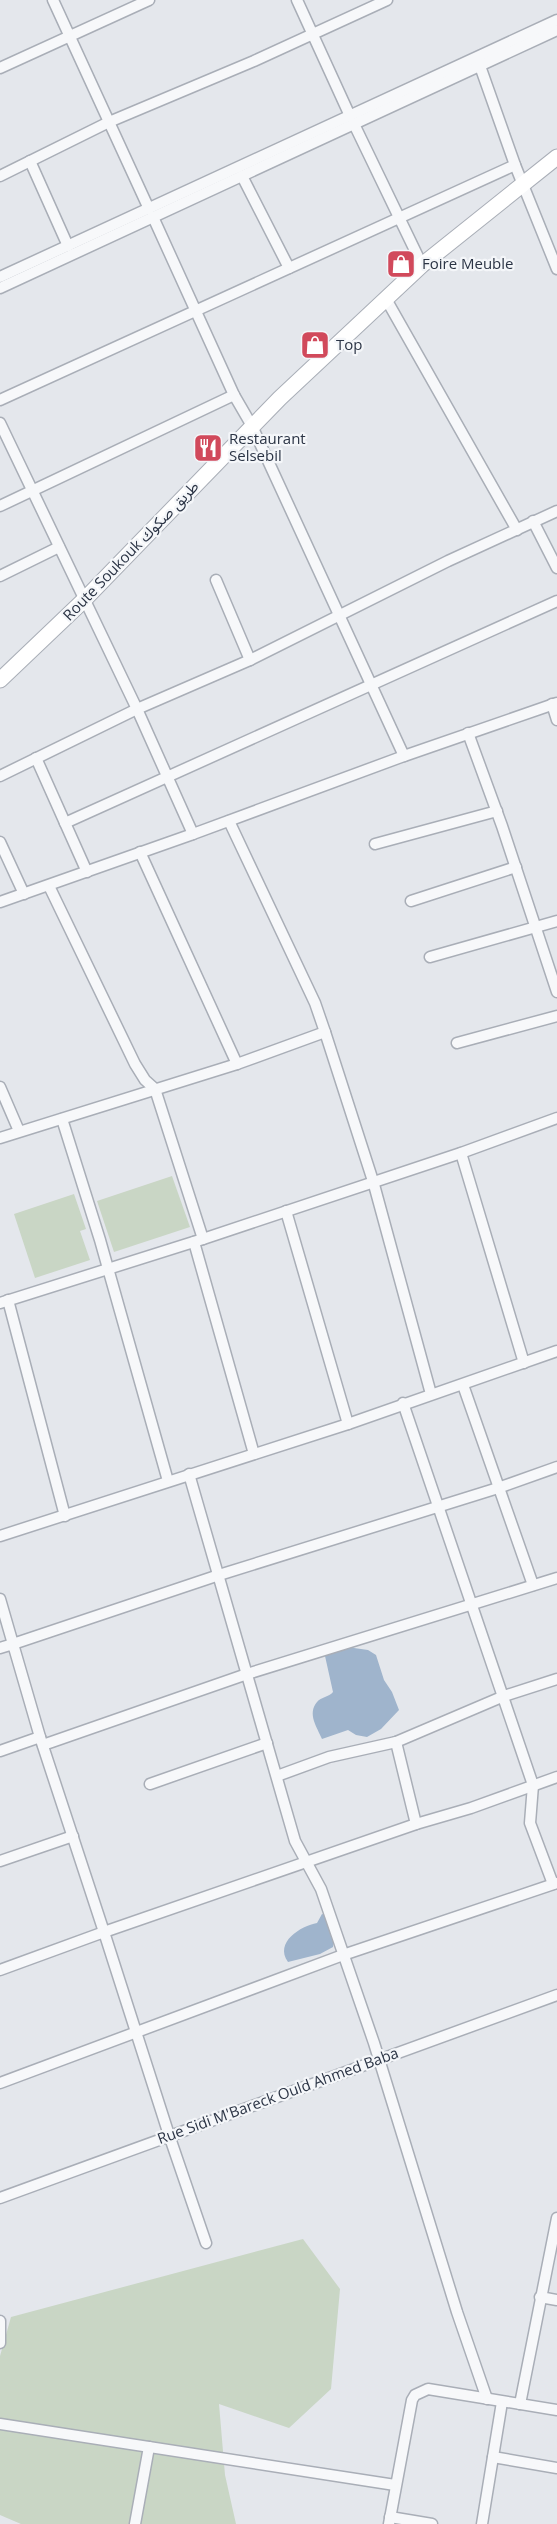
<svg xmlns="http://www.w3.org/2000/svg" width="557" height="2524" font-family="'Open Sans','Noto Sans Arabic',sans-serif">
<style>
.green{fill:#c9d6c5}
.water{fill:#9fb4cc}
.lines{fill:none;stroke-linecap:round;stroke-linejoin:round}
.street-casing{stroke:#a9aeb7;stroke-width:13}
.secondary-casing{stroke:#a9aeb7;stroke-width:17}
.street{stroke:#f7f8fa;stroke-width:10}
.secondary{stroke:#fff;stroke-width:15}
.labels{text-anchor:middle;stroke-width:4.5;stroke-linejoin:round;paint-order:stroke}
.poi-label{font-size:15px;fill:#2b3445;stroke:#f4f6f9;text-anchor:start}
.street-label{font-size:15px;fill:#2b3445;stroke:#f4f6f9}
</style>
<rect width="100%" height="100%" fill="#e4e7ec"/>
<g class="green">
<polygon points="172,1176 190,1227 114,1252 97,1201"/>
<polygon points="74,1194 86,1229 80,1231 90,1260 35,1278 14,1214"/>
<polygon points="303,2239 340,2289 331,2389 289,2428 219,2404 225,2475 236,2524 21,2524 0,2515 0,2356 11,2317"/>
</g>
<g class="water">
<path d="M 347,1647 L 368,1650 L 376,1655 L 384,1680 L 392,1692 L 399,1710 L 381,1729 L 367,1737 L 356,1735 L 348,1730 L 322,1739 C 317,1727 307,1714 317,1702 C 321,1697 329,1697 333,1692 L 325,1656 L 327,1653 Z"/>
<path d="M 322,1914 L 326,1915 L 334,1938 L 333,1947 L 320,1954 L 288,1962 C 274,1942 301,1926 317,1923 Z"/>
</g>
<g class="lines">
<g class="street-casing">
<g id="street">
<polyline points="53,0 149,209"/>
<polyline points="297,0 350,116"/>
<polyline points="480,66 515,165 557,269"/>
<polyline points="0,68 149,0"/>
<polyline points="354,124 422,265"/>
<polyline points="30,161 68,246"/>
<polyline points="0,176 109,122 254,61 387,0"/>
<polyline points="242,176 289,268"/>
<polyline points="153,217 234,395 252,426 404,756 557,703"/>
<polyline points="0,277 557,20"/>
<polyline points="0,288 557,30"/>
<polyline points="386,299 517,530"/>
<polyline points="0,400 515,165"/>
<polyline points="0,423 137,709 193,834 404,756"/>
<polyline points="0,506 234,395"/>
<polyline points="533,521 557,568"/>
<polyline points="0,576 59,547"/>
<polyline points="216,580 250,660"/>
<polyline points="552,704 557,720"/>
<polyline points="468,733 502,826 557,992"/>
<polyline points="36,758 87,872"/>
<polyline points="0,776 137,709 250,660 448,561 557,511"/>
<polyline points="65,823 557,601"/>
<polyline points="0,842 24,894"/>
<polyline points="375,844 497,811"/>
<polyline points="140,852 237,1064"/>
<polyline points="49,886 135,1064 145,1080 155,1089 203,1239"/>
<polyline points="411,901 516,867"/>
<polyline points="0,902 193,834"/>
<polyline points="430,957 557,921"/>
<polyline points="325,1032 373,1181 431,1394"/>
<polyline points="457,1043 557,1016"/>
<polyline points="0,1087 19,1131"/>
<polyline points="62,1119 100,1240 168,1481"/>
<polyline points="0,1138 237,1064 325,1032 315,1003 229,821"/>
<polyline points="461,1153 524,1363"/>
<polyline points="286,1211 348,1424"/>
<polyline points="194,1242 254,1454"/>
<polyline points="8,1300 65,1516"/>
<polyline points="0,1303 203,1239 461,1153 557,1118"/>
<polyline points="463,1385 533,1585"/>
<polyline points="403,1403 533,1785 530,1823 553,1884"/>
<polyline points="189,1474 295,1841 321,1889 374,2043 457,2312 487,2399"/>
<polyline points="0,1536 348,1424 557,1351"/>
<polyline points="0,1599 13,1644 219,1575 498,1488 557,1467"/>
<polyline points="0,1648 13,1644 40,1737 104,1932 416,1824 471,1808 557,1777"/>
<polyline points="43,1745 247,1674 557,1578"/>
<polyline points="0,1751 40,1737"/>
<polyline points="277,1776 329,1757 396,1742"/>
<polyline points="150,1784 267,1743"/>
<polyline points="416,1824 396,1742 504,1696 557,1679"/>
<polyline points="0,1861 73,1836"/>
<polyline points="0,1970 104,1932 169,2135 206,2243"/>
<polyline points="0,2083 343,1955 557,1883"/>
<polyline points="0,2198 557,1995"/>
<polyline points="540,2297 557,2300"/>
<polyline points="0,2321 0,2343"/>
<polyline points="520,2404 557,2218"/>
<polyline points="0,2424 395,2485"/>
<polyline points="493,2457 557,2468"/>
<polyline points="390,2517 432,2524"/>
<polyline points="135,2524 149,2447"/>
<polyline points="389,2524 412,2400 415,2395 428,2389 557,2410"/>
<polyline points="482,2524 502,2402"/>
</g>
</g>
<g class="secondary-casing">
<polyline id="secondary" points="0,680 84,600 280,398 422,265 557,157"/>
</g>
<use href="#street" class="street"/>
<use href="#secondary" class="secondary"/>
</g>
<defs>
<g id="shop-square" transform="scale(1.5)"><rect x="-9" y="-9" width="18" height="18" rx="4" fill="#d1495b" stroke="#f4f6f9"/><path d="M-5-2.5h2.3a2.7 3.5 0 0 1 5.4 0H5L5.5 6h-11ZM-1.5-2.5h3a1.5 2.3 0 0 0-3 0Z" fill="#fff"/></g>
<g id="restaurant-square" transform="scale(1.5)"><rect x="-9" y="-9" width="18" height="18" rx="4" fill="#d1495b" stroke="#f4f6f9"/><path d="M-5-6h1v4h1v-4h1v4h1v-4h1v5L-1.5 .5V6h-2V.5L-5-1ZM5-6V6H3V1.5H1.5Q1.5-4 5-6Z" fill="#fff"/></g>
</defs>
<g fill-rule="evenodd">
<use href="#shop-square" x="401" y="264"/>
<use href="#shop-square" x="315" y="345"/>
<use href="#restaurant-square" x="208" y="448"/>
</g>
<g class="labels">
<g class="poi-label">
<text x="422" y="269">Foire Meuble</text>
<text x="336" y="350">Top</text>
<text x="229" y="444">Restaurant<tspan x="229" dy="17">Selsebil</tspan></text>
</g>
<g class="street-label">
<text transform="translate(131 551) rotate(-46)" y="5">Route Soukouk طريق صكوك</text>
<text transform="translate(278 2096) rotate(-20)" y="5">Rue Sidi M'Bareck Ould Ahmed Baba</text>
</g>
</g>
</svg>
